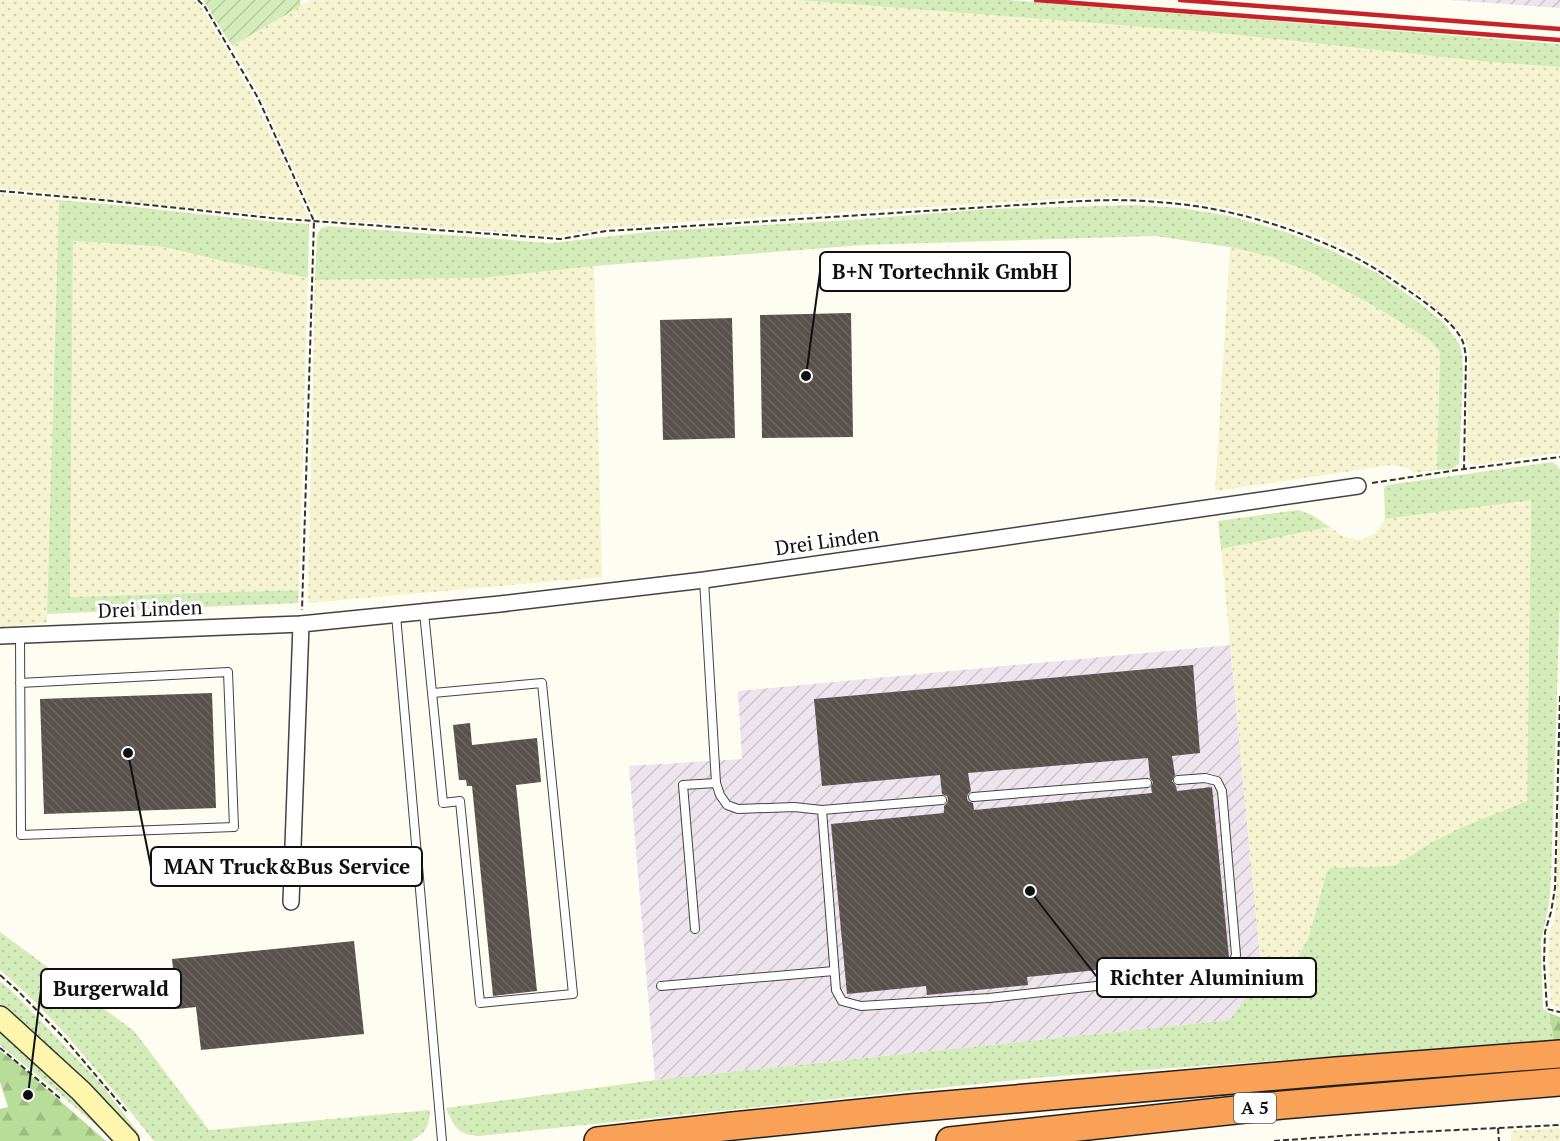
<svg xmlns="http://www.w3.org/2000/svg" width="1560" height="1141" font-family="'PT Serif',serif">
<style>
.industrial{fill:url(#industrial-furrows)}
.farmland{fill:url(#farmland-dots)}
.grass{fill:url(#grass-dots)}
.forest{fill:url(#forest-firs)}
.garden{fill:url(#garden-furrows)}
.building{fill:url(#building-back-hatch);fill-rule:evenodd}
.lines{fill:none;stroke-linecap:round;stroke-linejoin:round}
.service-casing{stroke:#434343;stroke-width:10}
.minor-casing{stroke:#434343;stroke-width:18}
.secondary-casing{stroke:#323232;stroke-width:24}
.motorway-casing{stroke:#212121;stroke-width:30}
.path{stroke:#323232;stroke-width:2;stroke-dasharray:6 3;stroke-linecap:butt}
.service{stroke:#fff;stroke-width:8}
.minor{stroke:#fff;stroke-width:15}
.secondary{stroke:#fff6ad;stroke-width:21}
.motorway{stroke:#f9a157;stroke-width:27}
.rail{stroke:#c62229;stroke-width:4.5}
.labels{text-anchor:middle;stroke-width:6;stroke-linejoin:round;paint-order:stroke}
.shield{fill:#fff;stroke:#585858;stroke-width:1.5}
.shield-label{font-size:18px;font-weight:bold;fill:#101010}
.street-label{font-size:20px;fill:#101010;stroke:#fff}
.leader{fill:none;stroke:#101010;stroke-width:2}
.callout-dot{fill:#101010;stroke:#fff;stroke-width:2}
.callout{fill:#fff;stroke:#101010;stroke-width:2}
.callout-label{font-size:21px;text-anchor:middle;font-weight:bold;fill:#101010}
</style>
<defs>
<pattern id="industrial-furrows" width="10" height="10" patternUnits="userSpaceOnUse" patternTransform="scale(1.5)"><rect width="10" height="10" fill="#ede4ee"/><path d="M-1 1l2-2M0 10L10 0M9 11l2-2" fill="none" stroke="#cac3cb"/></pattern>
<pattern id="farmland-dots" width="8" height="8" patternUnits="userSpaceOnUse" patternTransform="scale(1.5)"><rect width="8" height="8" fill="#f6f3d1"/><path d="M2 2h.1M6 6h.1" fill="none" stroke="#d2cfb2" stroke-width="1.8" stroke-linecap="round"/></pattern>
<pattern id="grass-dots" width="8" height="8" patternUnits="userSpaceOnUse" patternTransform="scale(1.5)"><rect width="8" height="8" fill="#d4ecba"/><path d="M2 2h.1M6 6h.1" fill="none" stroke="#b5c99f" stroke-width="1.8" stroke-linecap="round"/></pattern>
<pattern id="forest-firs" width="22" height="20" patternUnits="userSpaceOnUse" patternTransform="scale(1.5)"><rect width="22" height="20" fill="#b7dd98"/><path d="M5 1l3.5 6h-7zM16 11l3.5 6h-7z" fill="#9cbd82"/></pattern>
<pattern id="garden-furrows" width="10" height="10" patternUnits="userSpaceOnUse" patternTransform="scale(1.5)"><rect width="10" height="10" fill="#d4ecba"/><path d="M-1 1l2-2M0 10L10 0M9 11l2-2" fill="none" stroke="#b5c99f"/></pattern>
<pattern id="building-back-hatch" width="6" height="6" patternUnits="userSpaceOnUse" patternTransform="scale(1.5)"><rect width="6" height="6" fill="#59514b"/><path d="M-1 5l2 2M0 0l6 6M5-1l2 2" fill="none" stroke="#6c6561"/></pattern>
</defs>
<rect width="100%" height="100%" fill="#fffdf2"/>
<g class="industrial">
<polygon points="1449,0 1560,0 1560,8"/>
<polygon points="1230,645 1262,977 1229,1020 655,1080 629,766 742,759 738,691"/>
</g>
<g class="farmland">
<polygon points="0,0 195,0 203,10 249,89 289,172 308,218 188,208 0,188"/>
<polygon points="311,0 796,0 1208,32 1490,62 1560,67 1560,453 1475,465 1469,462 1467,456 1469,351 1463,334 1425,299 1385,270 1359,255 1323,238 1278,222 1230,209 1180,200 1119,197 1059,199 654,224 613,228 555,236 321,219 314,214 256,87 232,46"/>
<polygon points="0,194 59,200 47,623 0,627"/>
<polygon points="73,241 164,247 227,262 308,278 299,590 70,597"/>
<polygon points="1230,247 1271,257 1312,273 1372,305 1430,340 1440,353 1437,470 1414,473 1408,468 1392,465 1215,491"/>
<polygon points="594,266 602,577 308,603 315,280 485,278"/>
<polygon points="1531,499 1527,802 1467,825 1432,842 1396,865 1326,873 1319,901 1308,939 1292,967 1276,985 1262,977 1221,549 1330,527 1344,537 1361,540 1375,533 1385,519"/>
<polygon points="1560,794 1560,1008 1551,1005 1548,956 1550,932 1555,916"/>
<polygon points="1560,1128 1560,1141 1511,1141 1511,1131"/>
</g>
<g class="grass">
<polygon points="796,0 1010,0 1560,44 1560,67 1490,62 1208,32"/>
<path d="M 59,200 C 143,206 226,219 309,224 L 308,278 L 227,262 L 164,247 L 73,241 L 70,597 L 299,590 L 298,603 L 47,614 Z"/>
<polygon points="1135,205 1181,208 1230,216 1289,233 1333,251 1377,273 1418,302 1445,324 1460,345 1462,357 1463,373 1459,464 1452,469 1437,470 1440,353 1430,340 1372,305 1312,273 1271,257 1230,247 1155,236 863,245 594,266 485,278 315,280 317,235 321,228 328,226 551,243 657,231 851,220 988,209"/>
<path d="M 1553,462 L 1560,469 L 1560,598 L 1551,880 L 1549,904 L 1541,942 L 1543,1008 L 1549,1013 L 1554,1041 L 1045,1077 L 480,1136 C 458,1135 454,1127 446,1108 L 655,1080 L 1229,1020 L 1262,977 L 1276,985 L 1292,967 L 1308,939 L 1319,901 L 1326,873 L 1330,868 L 1377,867 L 1396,865 L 1432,842 L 1467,825 L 1527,801 L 1531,500 L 1385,519 L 1384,488 L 1387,485 Z"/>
<polygon points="1298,510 1312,515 1330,527 1221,549 1218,521"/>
<path d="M 0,932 L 134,1031 L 209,1130 L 430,1110 C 429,1128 426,1132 411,1141 L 154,1141 C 106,1082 59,1020 0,970 Z"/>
<polygon points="0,981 17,996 102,1085 143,1139 69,1066 0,1004"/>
<polygon points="0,1030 114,1136 110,1138 59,1093 0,1045"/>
</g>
<g class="forest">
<polygon points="1549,1013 1560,1017 1560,1041 1554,1041"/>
<polygon points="0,1051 17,1063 106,1141 0,1141 0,1109 8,1107 0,1082"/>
</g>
<polygon class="garden" points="203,0 300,0 301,6 232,46"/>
<g class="building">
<polygon points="851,313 853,437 762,438 760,315"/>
<polygon points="732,318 735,438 663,440 660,320"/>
<path d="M 1193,665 L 1200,753 L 1172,756 L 1175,775 L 1172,781 L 1176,786 L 1177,791 L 1212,787 L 1229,957 L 1027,977 L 1028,985 L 927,995 L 926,986 L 847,994 L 831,824 L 944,813 L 944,806 L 947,803 L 948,799 L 947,796 L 942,794 L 940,775 L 822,786 L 814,699 ZM 1148,758 L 1150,778 L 1153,782 L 1151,787 L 1152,793 L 974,810 L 973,803 L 968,801 L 967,798 L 968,794 L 971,791 L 968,773 Z"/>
<polygon points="212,693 216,808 44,814 40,699"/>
<polygon points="470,723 472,745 537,738 541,782 516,785 537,991 493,996 472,786 467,786 466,780 459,780 453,725"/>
<polygon points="354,941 364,1034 201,1050 196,1007 177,1009 172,959"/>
</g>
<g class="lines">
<g class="service-casing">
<g id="service">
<polyline points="704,580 716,783 720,795 727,805 738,809 794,807 822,810 942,800"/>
<polyline points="424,612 443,803 460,801 480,1003 573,994 542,683 433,693"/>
<polyline points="396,615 442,1141"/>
<polyline points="20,683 228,672 234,827 21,835 20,635"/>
<polyline points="973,797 1147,783"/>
<polyline points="822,810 836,990 842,1001 861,1006 989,998 1220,972 1232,965 1236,955 1222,791 1217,781 1205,778 1178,780"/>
<polyline points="695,929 683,785 716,783"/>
<polyline points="661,986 834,971"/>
</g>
</g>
<g class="minor-casing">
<g id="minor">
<polyline points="0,636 301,624 500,604 704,580 979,541 1358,486"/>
<polyline points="291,902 301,624"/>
</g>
</g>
<g class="secondary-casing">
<polyline id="secondary" points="0,1017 81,1091 128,1141"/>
</g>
<g class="motorway-casing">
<g id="motorway">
<polyline points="598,1141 733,1126 911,1108 1336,1071 1560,1054"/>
<polyline points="950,1141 1282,1105 1560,1082"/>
</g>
</g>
<g class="path">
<polyline points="198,0 205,7 258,98 314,221 302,610"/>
<path d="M 0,191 L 102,200 L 272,218 L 561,239 L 606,231 L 643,229 L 1066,202 C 1096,200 1127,199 1157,202 C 1221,206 1284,224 1342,251 C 1365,261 1387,276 1409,291 C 1425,302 1449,319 1460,336 C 1464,342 1465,350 1466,358 L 1464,469"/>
<polyline points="1372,483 1464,469 1560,457"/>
<polyline points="1560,696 1555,888 1551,912 1545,932 1544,962 1547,1009 1560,1012"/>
<polyline points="0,975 17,990 64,1038 127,1112"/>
<polyline points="0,1048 62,1100"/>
<polyline points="1498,1128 1499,1141"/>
<polyline points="1274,1141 1353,1135 1560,1125"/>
</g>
<use href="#service" class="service"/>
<use href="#minor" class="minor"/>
<use href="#secondary" class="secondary"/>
<use href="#motorway" class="motorway"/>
<g class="rail">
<polyline points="1036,0 1560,40"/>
<polyline points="1180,0 1560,29"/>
</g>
</g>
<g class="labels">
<rect class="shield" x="1234" y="1093" width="42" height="30" rx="4.5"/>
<g class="shield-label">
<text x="1255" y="1114">A 5</text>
</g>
<g class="street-label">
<text transform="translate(827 541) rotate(-8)" y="7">Drei Linden</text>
<text transform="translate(150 609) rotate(-2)" y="7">Drei Linden</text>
</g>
</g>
<path class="leader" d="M806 376L820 272M128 753L151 867M1030 891L1097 977M28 1095L41 989"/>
<g class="callout-dot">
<circle cx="806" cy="376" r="6"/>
<circle cx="128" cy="753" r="6"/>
<circle cx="1030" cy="891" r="6"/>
<circle cx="28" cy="1095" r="6"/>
</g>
<g class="callout">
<rect x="820" y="252" width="250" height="39" rx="6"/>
<rect x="151" y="847" width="271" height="39" rx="6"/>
<rect x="1097" y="958" width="219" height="39" rx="6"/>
<rect x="41" y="969" width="140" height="39" rx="6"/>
</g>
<g class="callout-label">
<text x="945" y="279">B+N Tortechnik GmbH</text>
<text x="287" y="874">MAN Truck&amp;Bus Service</text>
<text x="1207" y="985">Richter Aluminium</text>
<text x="111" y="996">Burgerwald</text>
</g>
</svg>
